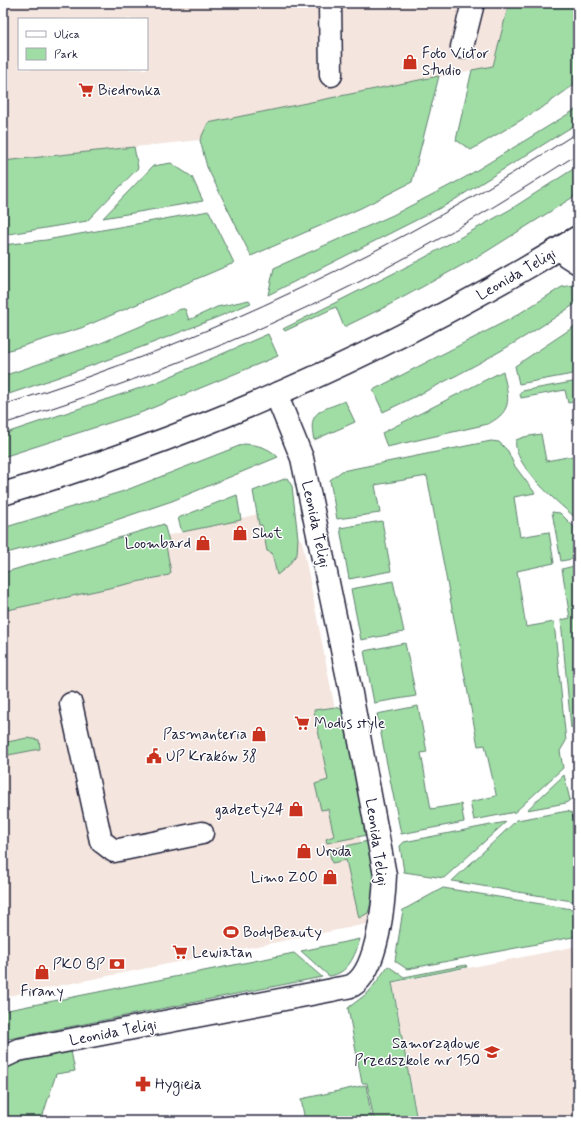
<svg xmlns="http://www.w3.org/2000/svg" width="581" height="1124" font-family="Mynerve,sans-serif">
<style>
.built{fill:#f4e5de;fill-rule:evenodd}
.green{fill:#a0dda5;stroke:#618070}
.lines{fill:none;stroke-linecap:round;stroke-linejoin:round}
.minor-casing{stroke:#22223b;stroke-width:25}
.minor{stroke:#fff;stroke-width:22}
.tram{stroke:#22223b;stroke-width:1}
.labels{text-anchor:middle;stroke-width:3;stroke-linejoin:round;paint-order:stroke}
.poi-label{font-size:15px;fill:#22223b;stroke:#fff;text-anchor:start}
.street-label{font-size:15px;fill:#22223b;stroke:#fff}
</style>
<rect width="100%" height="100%" fill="#fff"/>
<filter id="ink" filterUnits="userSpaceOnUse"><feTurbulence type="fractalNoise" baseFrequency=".025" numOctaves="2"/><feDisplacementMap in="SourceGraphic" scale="8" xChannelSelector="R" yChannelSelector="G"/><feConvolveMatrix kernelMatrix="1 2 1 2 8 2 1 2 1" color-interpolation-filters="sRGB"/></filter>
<g filter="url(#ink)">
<g class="built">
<path d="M 3,3 L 509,3 L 493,66 L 208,123 L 200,140 L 3,161 ZM 19,19 L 147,19 L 147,69 L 19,69 Z"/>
<polygon points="266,512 302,541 374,908 372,923 3,997 3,596 149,540"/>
<polygon points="578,946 578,1121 418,1121 393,983"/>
</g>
<g class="green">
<polygon points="509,3 578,3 578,82 543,107 471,150 456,140 472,70 493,66"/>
<polygon points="439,76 412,182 361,208 251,256 207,167 200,140 208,123"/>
<polygon points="578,108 578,123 446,205 268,295 274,268 393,215 464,178"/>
<polygon points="134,147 138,168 87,221 3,235 3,161"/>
<polygon points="171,163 192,177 203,201 103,218 153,166"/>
<polygon points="578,166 578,194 481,255 387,306 344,327 336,307 285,331 283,329 422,259 511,209"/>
<polygon points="209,211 234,263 81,328 3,352 3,245 46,240"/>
<path d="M 578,284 L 578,302 C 516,345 451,380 383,412 L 373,390 L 512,318 L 562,287 Z"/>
<path d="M 249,300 L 251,303 C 170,338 87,368 3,396 L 3,376 L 101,343 L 181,309 L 185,309 L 189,320 L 217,307 Z"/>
<polygon points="578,324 578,373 519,384 515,366"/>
<polygon points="268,334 278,356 140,413 3,457 3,434 155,383"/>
<path d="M 503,371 C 508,396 515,410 488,424 L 387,447 L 382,433 Z"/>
<polygon points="578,381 578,401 568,403 565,390 521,398 520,394 522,391"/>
<path d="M 345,401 L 355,422 L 314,440 C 307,410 321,411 345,401 Z"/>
<path d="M 541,434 L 546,461 L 578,455 L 578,520 C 561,505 511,465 516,440 L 524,437 Z"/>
<polygon points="491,441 499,442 508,451 514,465 535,493 514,497 520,537 549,532 554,563 517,571 526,627 554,622 566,741 560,751 563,768 515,812 474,820 470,802 496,796 496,794 485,745 478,746 427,476 375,485 380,513 337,519 330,480 342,471"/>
<path d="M 244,444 C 258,445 268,447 278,457 L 172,501 L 66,537 L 3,554 L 3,528 L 124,491 Z"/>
<polygon points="287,478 292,486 298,538 297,554 288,566 277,575 272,553 267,551 262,525 259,525 253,491"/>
<polygon points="237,495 241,520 182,532 178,518"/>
<polygon points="552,512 560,513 578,531 578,558 561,561"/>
<polygon points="382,521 391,571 349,579 340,528"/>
<polygon points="164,524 170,545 166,546 171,572 169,575 3,611 3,573"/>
<polygon points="578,565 578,715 571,728 561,620 570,618 562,569"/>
<polygon points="393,581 404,632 361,640 351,589"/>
<polygon points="405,643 416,696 374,703 364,651"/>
<polygon points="418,706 427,752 421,753 431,809 461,804 464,822 401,834 377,714"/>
<polygon points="336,707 344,710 367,835 327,843 326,839 334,836 328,809 321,810 315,784 328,780 314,710"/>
<polygon points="27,738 39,740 40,749 3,756 3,743"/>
<polygon points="564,775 570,800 566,803 527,810"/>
<polygon points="568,811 572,813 578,842 578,902 452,881 517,820"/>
<polygon points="506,822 444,878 404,872 400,846 404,842"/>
<path d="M 368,841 C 374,866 376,889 368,913 L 359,918 L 346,860 L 332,863 L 329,850 Z"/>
<polygon points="443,888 578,910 578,936 407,969 395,961 403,910"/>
<path d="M 360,939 C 355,956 348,974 329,976 L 301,951 Z"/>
<polygon points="294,953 322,977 3,1040 3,1011"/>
<polygon points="466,965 467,967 392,982 417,1121 374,1121 367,1083 362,1083 348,1008 369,992 388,966 404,977"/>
<polygon points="71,1051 75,1071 56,1074 41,1121 8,1121 3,1113 3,1068 13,1062"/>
<polygon points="366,1085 372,1121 305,1121 301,1099"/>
</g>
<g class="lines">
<g class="minor-casing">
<g id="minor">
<polyline points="330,3 331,75"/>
<polyline points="462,47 473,3"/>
<polyline points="561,248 567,256 578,263"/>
<path d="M 3,494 C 204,434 399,347 578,237"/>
<polyline points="71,704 101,841 114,851 202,833"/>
<path d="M 3,1057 L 18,1050 L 332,990 C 338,988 348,988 353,985 C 378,970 384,901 385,875 L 350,688 L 302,458 L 276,394"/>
</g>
</g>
<use href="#minor" class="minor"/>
<g class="tram">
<path d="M 3,405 C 207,342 399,248 578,132"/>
<path d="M 3,424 C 124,386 243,340 357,283 C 433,245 506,200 578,154"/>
</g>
</g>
</g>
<defs>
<g id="shop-bare" transform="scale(1.2)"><path d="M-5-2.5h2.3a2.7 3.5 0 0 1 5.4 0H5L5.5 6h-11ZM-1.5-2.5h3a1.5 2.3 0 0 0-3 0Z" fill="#c8321e" stroke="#fff" stroke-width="2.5" paint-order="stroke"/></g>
<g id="supermarket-bare" transform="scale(1.2)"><path d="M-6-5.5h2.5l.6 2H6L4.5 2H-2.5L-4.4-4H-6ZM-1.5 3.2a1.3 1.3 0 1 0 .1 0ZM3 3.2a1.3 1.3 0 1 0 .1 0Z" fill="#c8321e" stroke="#fff" stroke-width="2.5" paint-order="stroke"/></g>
<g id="civic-bare" transform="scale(1.2)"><path d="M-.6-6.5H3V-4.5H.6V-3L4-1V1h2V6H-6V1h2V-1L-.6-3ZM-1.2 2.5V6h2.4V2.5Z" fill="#c8321e" stroke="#fff" stroke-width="2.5" paint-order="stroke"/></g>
<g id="stadium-bare" transform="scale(1.2)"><path d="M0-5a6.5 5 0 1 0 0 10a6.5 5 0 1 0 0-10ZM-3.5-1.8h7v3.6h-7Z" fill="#c8321e" stroke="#fff" stroke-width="2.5" paint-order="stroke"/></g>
<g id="bank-bare" transform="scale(1.2)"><path d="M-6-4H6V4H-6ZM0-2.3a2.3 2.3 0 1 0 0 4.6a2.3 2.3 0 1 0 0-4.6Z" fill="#c8321e" stroke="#fff" stroke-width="2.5" paint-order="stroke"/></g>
<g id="school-bare" transform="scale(1.2)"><path d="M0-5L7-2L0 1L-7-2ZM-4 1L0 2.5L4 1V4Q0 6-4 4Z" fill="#c8321e" stroke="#fff" stroke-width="2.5" paint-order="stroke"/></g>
<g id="pharmacy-bare" transform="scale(1.2)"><path d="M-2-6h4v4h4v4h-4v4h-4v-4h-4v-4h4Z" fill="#c8321e" stroke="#fff" stroke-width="2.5" paint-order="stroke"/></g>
</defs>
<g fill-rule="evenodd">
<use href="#shop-bare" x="410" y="62"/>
<use href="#supermarket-bare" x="86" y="90"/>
<use href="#shop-bare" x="240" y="533"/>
<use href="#shop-bare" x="203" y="543"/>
<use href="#supermarket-bare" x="302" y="723"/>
<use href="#shop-bare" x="259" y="734"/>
<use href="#civic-bare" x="154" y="756"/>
<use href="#shop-bare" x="296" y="809"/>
<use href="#shop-bare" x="304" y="851"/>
<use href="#shop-bare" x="330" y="877"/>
<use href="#stadium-bare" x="231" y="932"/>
<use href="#supermarket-bare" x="180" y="952"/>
<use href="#bank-bare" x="117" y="964"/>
<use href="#shop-bare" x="42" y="972"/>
<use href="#school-bare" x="492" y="1052"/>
<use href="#pharmacy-bare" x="143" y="1084"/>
</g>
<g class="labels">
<g class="poi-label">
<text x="422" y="58">Foto Victor<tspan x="422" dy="17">Studio</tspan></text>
<text x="98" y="95">Biedronka</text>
<text x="252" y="538">Shot</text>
<text x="191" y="548" text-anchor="end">Loombard</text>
<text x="314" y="728">Modus style</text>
<text x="247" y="739" text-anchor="end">Pasmanteria</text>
<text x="166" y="761">UP Kraków 38</text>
<text x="284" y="814" text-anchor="end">gadzety24</text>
<text x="316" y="856">Uroda</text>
<text x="318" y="882" text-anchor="end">Limo ZOO</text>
<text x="243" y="937">BodyBeauty</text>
<text x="192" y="957">Lewiatan</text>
<text x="105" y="969" text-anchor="end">PKO BP</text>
<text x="42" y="996" text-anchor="middle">Firany</text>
<text x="480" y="1048" text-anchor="end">Samorządowe<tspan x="480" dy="17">Przedszkole nr 150</tspan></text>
<text x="155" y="1089">Hygieia</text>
</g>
<g class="street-label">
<text transform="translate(516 274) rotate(-30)" y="5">Leonida Teligi</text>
<text transform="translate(316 524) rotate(78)" y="5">Leonida Teligi</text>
<text transform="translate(377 842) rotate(82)" y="5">Leonida Teligi</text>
<text transform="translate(113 1032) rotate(-11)" y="5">Leonida Teligi</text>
</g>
</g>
<rect width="581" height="1124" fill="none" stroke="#fff" stroke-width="16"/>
<rect x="8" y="8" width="565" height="1108" fill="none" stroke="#22223b" stroke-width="1.5" filter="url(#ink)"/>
<rect x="18" y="18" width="130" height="52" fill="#ffffff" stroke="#a7a7b1"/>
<rect x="26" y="31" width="20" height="6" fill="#ffffff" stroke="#a7a7b1"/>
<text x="54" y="38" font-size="12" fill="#22223b">Ulica</text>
<rect x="26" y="48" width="20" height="12" fill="#a0dda5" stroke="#a7a7b1"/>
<text x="54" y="58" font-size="12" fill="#22223b">Park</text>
</svg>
